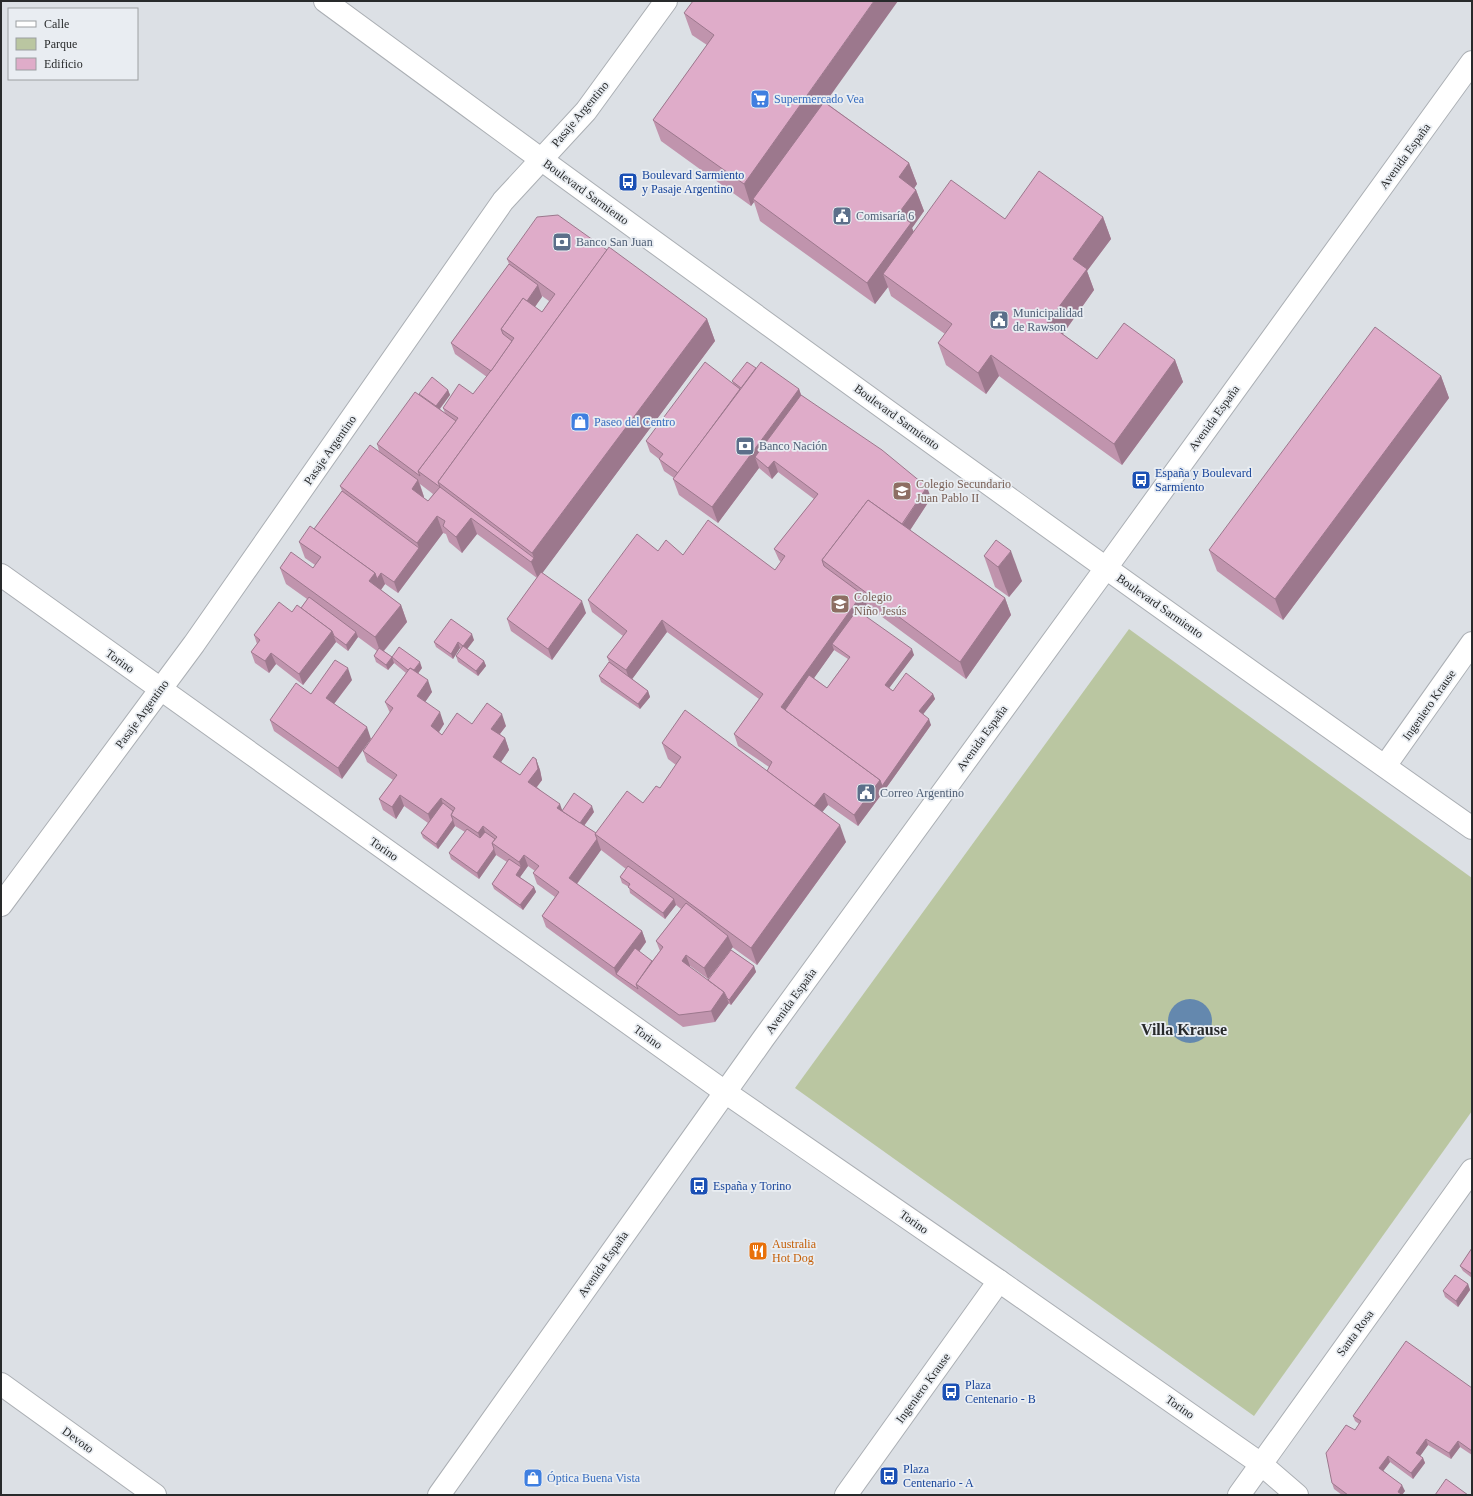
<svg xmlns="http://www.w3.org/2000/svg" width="1473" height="1496" font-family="'Times New Roman',serif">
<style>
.green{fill:#bac6a1}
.water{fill:#6488ae}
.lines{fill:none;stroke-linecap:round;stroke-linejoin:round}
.minor-casing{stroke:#abafb4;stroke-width:24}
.tertiary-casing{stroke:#abafb4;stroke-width:24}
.minor{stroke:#fff;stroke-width:22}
.tertiary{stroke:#fff;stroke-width:22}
.wall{fill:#c094ad;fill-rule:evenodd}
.shaded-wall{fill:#9c788d}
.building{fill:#dfacc9;stroke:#9c788d}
.labels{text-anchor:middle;stroke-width:3.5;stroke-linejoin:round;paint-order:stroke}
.shop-label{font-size:12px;fill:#366cbe;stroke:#e9edf2;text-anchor:start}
.street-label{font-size:12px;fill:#282a2b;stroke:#e9edf2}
.transit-label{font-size:12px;fill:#164399;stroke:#e9edf2;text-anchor:start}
.service-label{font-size:12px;fill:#4e5e75;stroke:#e9edf2;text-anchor:start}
.education-label{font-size:12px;fill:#785e54;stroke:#e9edf2;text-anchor:start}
.food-label{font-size:12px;fill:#c56008;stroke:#e9edf2;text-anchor:start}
.district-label{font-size:16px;font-weight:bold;fill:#282a2b;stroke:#e9edf2}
</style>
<rect width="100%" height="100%" fill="#dce0e5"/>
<polygon class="green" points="1129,629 1472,878 1472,1111 1254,1416 795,1088"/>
<circle class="water" cx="1190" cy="1021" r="22"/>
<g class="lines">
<g class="minor-casing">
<g id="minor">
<polyline points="1106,568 1472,62"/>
<polyline points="1,575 725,1092 999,1281 1261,1464 1297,1495"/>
<polyline points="1385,766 1472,643"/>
<polyline points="1,905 194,644 503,201 586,111 666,1"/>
<polyline points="1,1384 155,1495"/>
<polyline points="846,1495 999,1281"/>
<polyline points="1239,1495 1472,1170"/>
</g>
</g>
<g class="tertiary-casing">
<g id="tertiary">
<path d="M 325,1 C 705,280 1087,557 1472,828"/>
<polyline points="439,1495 763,1039 1106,568"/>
</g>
</g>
<use href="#minor" class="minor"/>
<use href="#tertiary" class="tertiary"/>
</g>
<g class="wall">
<polygon points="684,13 825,102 909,163 917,184 914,188 916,190 924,211 912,228 914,232 1005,219 1103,217 1111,239 1087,271 1094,290 1063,334 1097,359 1175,360 1183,382 1122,465 999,376 986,394 946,365 938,343 945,334 891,296 888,287 875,304 760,221 754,202 751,206 661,141 653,120 707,45 692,35"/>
<path d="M 607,250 L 707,319 L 715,341 L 542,573 L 586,613 L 552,660 L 511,631 L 507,619 L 537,578 L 477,534 L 462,553 L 449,542 L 446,534 L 443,533 L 398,593 L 385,584 L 381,590 L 401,605 L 407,622 L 384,651 L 392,657 L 422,668 L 418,673 L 432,692 L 425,702 L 444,724 L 439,732 L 442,735 L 472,724 L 506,726 L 500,734 L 505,738 L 509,750 L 501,762 L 520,775 L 536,759 L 540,770 L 542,780 L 537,787 L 562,810 L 594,812 L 584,826 L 596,833 L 643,803 L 660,788 L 676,765 L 668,759 L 662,743 L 767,771 L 769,767 L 738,746 L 734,734 L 759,699 L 667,632 L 632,679 L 648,691 L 650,697 L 640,709 L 601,682 L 599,676 L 609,662 L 607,657 L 623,636 L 592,612 L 588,600 L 658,551 L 775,570 L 781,562 L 779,560 L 774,549 L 814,499 L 778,472 L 772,479 L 759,468 L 718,523 L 679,495 L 673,479 L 674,478 L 664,471 L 659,459 L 650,452 L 646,441 L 733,383 L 732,381 L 756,368 L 799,389 L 801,395 L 931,498 L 910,530 L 1005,598 L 1011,615 L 966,679 L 866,605 L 861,613 L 914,655 L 889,688 L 893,691 L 933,694 L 935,699 L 923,714 L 931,725 L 884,791 L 858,826 L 828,805 L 822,812 L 846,842 L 757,965 L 732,947 L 731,950 L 754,966 L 756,972 L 731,1005 L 728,1003 L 715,1022 L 683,1027 L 546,927 L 542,916 L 555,897 L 537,884 L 533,873 L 535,871 L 528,866 L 520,877 L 534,887 L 536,892 L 523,910 L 494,889 L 492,884 L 507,862 L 496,855 L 479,879 L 451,859 L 449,853 L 465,832 L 455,826 L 438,849 L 423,838 L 421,833 L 428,823 L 404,806 L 396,819 L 383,810 L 379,799 L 393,780 L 367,762 L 363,751 L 390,713 L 385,702 L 406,673 L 394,663 L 388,670 L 376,662 L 374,656 L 377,651 L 358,637 L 348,651 L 336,642 L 303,685 L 276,664 L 269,673 L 255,663 L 251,652 L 257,644 L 254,635 L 292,612 L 301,608 L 307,599 L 286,584 L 280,568 L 313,568 L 315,565 L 305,558 L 299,542 L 314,529 L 342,491 L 340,486 L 379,451 L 377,444 L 419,394 L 448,390 L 450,395 L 440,409 L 445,413 L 443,408 L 473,394 L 487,377 L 455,354 L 451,343 L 509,264 L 507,259 ZM 542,296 L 549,301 L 542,312 L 535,307 ZM 420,484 L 433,494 L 428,501 L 424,498 L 424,497 ZM 834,650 L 848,659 L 827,688 L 814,678 ZM 601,850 L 626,869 L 620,877 L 622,883 L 629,887 L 630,893 L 665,919 L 676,905 L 681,909 L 656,941 L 660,951 L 652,961 L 639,952 L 646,942 L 642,931 L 577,884 ZM 728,954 L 708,980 L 690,967 L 690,966 L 708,979 Z"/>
<polygon points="1441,376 1449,398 1283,620 1217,571 1209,550"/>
<polygon points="984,556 1022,581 1009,597 995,587"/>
<polygon points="474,640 467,649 484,661 486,666 478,676 458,662 456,656 461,649 460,648 453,659 436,647 434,642"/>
<polygon points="352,680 334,704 342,779 274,731 270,720 311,694"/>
<polygon points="1472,1248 1472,1278 1463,1271 1460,1266"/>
<polygon points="1468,1284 1470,1290 1458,1307 1445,1297 1443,1291"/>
<polygon points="1472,1388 1472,1455 1460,1447 1451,1459 1428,1445 1420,1456 1423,1458 1425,1463 1413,1479 1390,1462 1383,1471 1405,1491 1402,1495 1403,1495 1342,1495 1334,1489 1332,1483 1359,1424 1355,1421 1353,1416"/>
</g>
<g class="shaded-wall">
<polygon points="874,1 898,1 755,201 753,199 754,202 751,206 744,184"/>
<polygon points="909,163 917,184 907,199 899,177"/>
<polygon points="916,190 924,211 912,228 919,245 883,274 888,287 875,304 867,283 898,214"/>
<polygon points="1103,217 1111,239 1087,271 1094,290 1055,345 1047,323 1073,259"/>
<polygon points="538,285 542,297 513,337 505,332"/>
<polygon points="707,319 715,341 538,579 531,562 534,558 532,553"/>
<polygon points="991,355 999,376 986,394 978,373"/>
<polygon points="1175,360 1183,382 1122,465 1114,444"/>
<polygon points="1441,376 1449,398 1283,620 1275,599"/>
<polygon points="799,389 805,406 755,457 759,468 718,523 712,507"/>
<polygon points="448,390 450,395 435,415 433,409"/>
<polygon points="774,461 778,472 772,479 768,468"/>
<polygon points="418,480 424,497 418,506 412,489"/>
<polygon points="927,487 931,498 905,538 901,527"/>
<polygon points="437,516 443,533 398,593 394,582 419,548 417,543"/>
<polygon points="471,518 477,534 462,553 456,537"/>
<polygon points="1011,551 1022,581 1009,597 998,567"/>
<polygon points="375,573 381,573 385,584 375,598 369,581"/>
<polygon points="862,594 867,605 836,647 832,644 834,650 787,716 781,707"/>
<polygon points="1005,598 1011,615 966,679 960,662"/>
<polygon points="582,601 586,613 552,660 548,649"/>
<polygon points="401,605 407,622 381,654 375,637"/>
<polygon points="662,620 667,632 630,682 626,670"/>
<polygon points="332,631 336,642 303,685 299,674"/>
<polygon points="356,632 358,637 348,651 346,645"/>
<polygon points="472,634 474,640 465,652 463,646"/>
<polygon points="458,642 460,648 453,659 451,654"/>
<polygon points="912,649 914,655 887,691 885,685"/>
<polygon points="271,653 276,664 269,673 265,661"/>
<polygon points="392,657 394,663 388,670 386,665"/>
<polygon points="484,661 486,666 478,676 476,671"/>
<polygon points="420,662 422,668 414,679 412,673"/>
<polygon points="348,668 352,680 330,709 326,698"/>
<polygon points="428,680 432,692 421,708 417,696"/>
<polygon points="648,691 650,697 640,709 638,704"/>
<polygon points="933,694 935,699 921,717 919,711"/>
<polygon points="440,712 444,724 435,738 431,726"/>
<polygon points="502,714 506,726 495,740 491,729"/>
<polygon points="929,719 931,725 884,791 858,826 854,815 880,780"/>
<polygon points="367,727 371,739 342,779 338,768"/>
<polygon points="505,738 509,750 497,768 493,757"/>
<polygon points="536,759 540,770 542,780 532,793 528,782"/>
<polygon points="824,793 828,805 816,820 812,808"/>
<polygon points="400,795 404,806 396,819 392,807"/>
<polygon points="441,798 445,809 432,826 428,814"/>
<polygon points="560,804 564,815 557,808"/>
<polygon points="592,806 594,812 580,831 578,826"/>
<polygon points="453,820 455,826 438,849 436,844"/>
<polygon points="840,825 846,842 757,965 751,948"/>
<polygon points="483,826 487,837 482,844 478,833"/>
<polygon points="597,839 601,850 573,889 569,878"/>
<polygon points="494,849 496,855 479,879 477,873"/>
<polygon points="524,855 528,866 518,880 516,875 521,867 519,862"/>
<polygon points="534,887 536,892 523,910 520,905"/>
<polygon points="674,899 676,905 665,919 663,913"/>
<polygon points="642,931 646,942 620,977 616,974 614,968"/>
<polygon points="728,936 733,947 708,979 704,968"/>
<polygon points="686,955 690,966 686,972 682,961"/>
<polygon points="754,966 756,972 731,1005 729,1000"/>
<polygon points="724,992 729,1003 715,1022 711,1011"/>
<polygon points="1468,1284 1470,1290 1458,1307 1456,1301"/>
<polygon points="1426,1439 1428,1445 1418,1459 1416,1453"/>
<polygon points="1458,1441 1460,1447 1451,1459 1449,1453"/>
<polygon points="1388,1456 1390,1462 1381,1474 1379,1468"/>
<polygon points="1423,1458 1425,1463 1413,1479 1411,1473"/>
<polygon points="1402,1485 1405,1491 1402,1495 1398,1492"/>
</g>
<g class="building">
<polygon points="693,1 874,1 744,184 653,120 714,35 684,13"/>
<polygon points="824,102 909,163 899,177 916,190 898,214 911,223 867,283 753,199"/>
<polygon points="1039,171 1103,217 1073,259 1087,269 1047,323 1097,359 1124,323 1175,360 1114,444 991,355 978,373 938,343 952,324 883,274 951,180 1005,219"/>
<polygon points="558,215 607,250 438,482 440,487 418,471 458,418 443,408 459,384 473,394 493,368 514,338 501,329 523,298 542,312 555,294 507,259 537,217"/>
<polygon points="609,247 707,319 532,553 438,482"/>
<polygon points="509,264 538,285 527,301 523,298 501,329 503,334 512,341 491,371 451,343"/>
<polygon points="1375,327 1441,376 1275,599 1209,550"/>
<polygon points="705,362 740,389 678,473 659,459 663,454 646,441"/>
<polygon points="747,362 756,368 741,388 732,381"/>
<polygon points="761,362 799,389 712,507 673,479"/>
<polygon points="432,377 448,390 436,406 419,394"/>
<polygon points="415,392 456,421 418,471 420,476 377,444"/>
<polygon points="801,395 882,450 927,487 902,524 868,500 822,560 824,566 862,594 781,707 880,780 854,815 824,793 814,806 767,771 772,762 734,734 763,694 662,620 626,670 607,657 627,631 588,600 637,534 658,551 666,540 683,555 708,520 775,570 785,556 774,549 818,494 774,461 768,468 755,457"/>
<polygon points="370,445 418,480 412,489 428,501 440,487 534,558 531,562 471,518 456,537 443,526 445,521 437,516 417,543 340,486"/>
<polygon points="342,491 419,548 394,582 381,573 377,579 375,573 314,529"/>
<polygon points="868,500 1005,598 960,662 822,560"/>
<polygon points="310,526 375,573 369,581 401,605 375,637 280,568 291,552 313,568 321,557 299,542"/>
<polygon points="996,540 1011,551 998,567 984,556"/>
<polygon points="541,572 582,601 548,649 507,619"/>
<polygon points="309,597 356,632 346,645 334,636 332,631 301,608"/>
<polygon points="279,602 292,612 297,605 332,631 299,674 271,653 265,661 251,652 260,640 254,635"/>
<polygon points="857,610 912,649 885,685 893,691 906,673 933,694 919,711 929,719 882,786 880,780 785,710 809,675 827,688 850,657 832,644"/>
<polygon points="451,619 472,634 463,646 458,642 451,654 434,642"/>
<polygon points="463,646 484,661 476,671 456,656"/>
<polygon points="399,647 420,662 414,670 410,668 408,670 392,657 386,665 374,656 379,648 392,657"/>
<polygon points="335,660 348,668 326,698 367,727 338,768 270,720 296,683 311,694"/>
<polygon points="609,662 648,691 638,704 599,676"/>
<polygon points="410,668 428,680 417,696 440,712 431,726 442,735 457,713 472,724 487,703 502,714 491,729 505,738 493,757 520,775 533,757 536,759 538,769 528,782 560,804 557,808 596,833 595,834 597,839 569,878 642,931 614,968 542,916 559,892 533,873 539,866 524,855 519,862 492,843 497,837 483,826 478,833 451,815 455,808 441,798 428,814 400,795 392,807 379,799 397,775 363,751 393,708 385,702"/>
<polygon points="685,710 840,825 751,948 595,834 627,791 643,803 656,786 660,788 681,757 662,743"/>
<polygon points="574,793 592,806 580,823 562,811"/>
<polygon points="443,803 453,811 451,815 453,820 436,844 421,833"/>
<polygon points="467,829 480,838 485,832 495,839 492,843 494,849 477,873 449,853"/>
<polygon points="509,859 521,867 516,875 534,887 520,905 492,884"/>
<polygon points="628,866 674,899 663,913 628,887 630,884 620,877"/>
<polygon points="686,903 728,936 704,968 686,955 682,961 724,992 711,1011 679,1015 636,984 663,947 656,941"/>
<polygon points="635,948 652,961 636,984 638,989 616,974"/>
<polygon points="731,950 754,966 729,1000 727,998 724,992 708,980"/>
<polygon points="1472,1248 1472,1274 1460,1266"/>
<polygon points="1455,1275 1468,1284 1456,1301 1443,1291"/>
<polygon points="1406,1341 1472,1388 1472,1451 1458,1441 1449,1453 1426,1439 1416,1453 1423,1458 1411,1473 1388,1456 1379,1468 1402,1485 1398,1492 1403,1495 1348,1495 1332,1483 1326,1453 1346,1425 1355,1430 1361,1421 1353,1416"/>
<polygon points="1446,1479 1468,1495 1435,1495"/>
</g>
<defs>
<g id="supermarket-square" transform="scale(1)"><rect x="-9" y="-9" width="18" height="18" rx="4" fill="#3f7fe0" stroke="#e9edf2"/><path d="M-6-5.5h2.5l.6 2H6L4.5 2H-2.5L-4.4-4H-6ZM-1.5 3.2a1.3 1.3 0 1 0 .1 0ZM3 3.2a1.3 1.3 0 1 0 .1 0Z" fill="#fff"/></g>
<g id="bus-square" transform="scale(1)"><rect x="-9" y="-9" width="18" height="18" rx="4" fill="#1a4fb4" stroke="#e9edf2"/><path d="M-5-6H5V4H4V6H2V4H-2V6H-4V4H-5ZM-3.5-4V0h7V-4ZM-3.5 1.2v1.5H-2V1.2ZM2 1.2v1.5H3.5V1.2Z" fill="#fff"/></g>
<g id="civic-square" transform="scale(1)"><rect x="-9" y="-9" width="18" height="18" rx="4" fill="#5c6f8a" stroke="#e9edf2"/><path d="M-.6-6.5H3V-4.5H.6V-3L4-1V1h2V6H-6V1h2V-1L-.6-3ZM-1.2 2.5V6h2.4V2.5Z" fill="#fff"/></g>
<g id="bank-square" transform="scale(1)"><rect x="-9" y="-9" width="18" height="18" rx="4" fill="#5c6f8a" stroke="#e9edf2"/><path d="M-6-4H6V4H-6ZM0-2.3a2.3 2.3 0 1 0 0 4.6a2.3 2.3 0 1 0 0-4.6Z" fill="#fff"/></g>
<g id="shop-square" transform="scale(1)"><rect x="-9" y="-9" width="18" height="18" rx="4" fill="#3f7fe0" stroke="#e9edf2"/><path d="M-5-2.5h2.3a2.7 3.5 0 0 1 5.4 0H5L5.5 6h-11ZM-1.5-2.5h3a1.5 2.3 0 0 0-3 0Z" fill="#fff"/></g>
<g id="school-square" transform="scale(1)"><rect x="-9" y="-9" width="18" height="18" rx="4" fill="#8d6e63" stroke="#e9edf2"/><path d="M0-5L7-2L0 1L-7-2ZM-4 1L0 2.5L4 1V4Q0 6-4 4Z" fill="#fff"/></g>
<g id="restaurant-square" transform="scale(1)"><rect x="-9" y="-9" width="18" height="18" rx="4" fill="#e8710a" stroke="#e9edf2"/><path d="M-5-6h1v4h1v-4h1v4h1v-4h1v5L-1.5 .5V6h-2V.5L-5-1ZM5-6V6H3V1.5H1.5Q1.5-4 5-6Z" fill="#fff"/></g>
</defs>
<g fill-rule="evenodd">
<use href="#supermarket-square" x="760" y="99"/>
<use href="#bus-square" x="628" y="182"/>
<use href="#civic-square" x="842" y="216"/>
<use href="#bank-square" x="562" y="242"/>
<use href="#civic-square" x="999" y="320"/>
<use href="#shop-square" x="580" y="422"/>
<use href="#bank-square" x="745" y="446"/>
<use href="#bus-square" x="1141" y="480"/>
<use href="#school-square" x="902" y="491"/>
<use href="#school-square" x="840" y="604"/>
<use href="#civic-square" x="866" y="793"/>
<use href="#bus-square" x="699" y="1186"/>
<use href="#restaurant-square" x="758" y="1251"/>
<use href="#bus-square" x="951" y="1392"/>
<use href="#bus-square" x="889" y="1476"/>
<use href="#shop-square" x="533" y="1478"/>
</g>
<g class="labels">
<g class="shop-label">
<text x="774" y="103">Supermercado Vea</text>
<text x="594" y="426">Paseo del Centro</text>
<text x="547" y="1482">Óptica Buena Vista</text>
</g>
<g class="street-label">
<text transform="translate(580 114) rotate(-50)" y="4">Pasaje Argentino</text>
<text transform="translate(1405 156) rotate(-54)" y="4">Avenida España</text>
<text transform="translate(586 192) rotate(36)" y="4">Boulevard Sarmiento</text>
<text transform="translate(897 417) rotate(36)" y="4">Boulevard Sarmiento</text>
<text transform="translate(1214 418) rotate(-54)" y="4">Avenida España</text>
<text transform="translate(330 450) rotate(-55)" y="4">Pasaje Argentino</text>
<text transform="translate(1160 606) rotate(35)" y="4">Boulevard Sarmiento</text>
<text transform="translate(120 661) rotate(36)" y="4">Torino</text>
<text transform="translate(1429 705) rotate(-55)" y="4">Ingeniero Krause</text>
<text transform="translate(142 714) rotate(-54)" y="4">Pasaje Argentino</text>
<text transform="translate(982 738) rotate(-54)" y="4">Avenida España</text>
<text transform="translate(384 849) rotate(35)" y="4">Torino</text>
<text transform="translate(791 1001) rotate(-54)" y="4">Avenida España</text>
<text transform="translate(648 1037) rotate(36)" y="4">Torino</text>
<text transform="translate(914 1222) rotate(35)" y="4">Torino</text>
<text transform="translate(603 1264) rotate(-55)" y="4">Avenida España</text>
<text transform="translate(1355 1333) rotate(-54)" y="4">Santa Rosa</text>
<text transform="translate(923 1388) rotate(-54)" y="4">Ingeniero Krause</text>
<text transform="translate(1180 1407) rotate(35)" y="4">Torino</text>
<text transform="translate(78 1440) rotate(36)" y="4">Devoto</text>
</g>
<g class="transit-label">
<text x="642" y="179">Boulevard Sarmiento<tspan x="642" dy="14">y Pasaje Argentino</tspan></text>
<text x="1155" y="477">España y Boulevard<tspan x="1155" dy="14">Sarmiento</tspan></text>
<text x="713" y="1190">España y Torino</text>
<text x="965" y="1389">Plaza<tspan x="965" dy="14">Centenario - B</tspan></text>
<text x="903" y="1473">Plaza<tspan x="903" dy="14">Centenario - A</tspan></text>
</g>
<g class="service-label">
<text x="856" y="220">Comisaría 6</text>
<text x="576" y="246">Banco San Juan</text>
<text x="1013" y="317">Municipalidad<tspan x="1013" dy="14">de Rawson</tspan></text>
<text x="759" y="450">Banco Nación</text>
<text x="880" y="797">Correo Argentino</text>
</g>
<g class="education-label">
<text x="916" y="488">Colegio Secundario<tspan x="916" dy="14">Juan Pablo II</tspan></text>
<text x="854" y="601">Colegio<tspan x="854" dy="14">Niño Jesús</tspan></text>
</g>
<g class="food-label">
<text x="772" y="1248">Australia<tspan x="772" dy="14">Hot Dog</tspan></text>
</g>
<g class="district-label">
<text x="1184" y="1035">Villa Krause</text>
</g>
</g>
<rect width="1473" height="1496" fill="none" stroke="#282a2b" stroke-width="4"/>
<rect x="8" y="8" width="130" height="72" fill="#e9edf2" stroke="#9c9fa2"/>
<rect x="16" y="21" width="20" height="6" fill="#ffffff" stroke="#9c9fa2"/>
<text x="44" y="28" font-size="12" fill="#282a2b">Calle</text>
<rect x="16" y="38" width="20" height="12" fill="#bac6a1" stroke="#9c9fa2"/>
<text x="44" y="48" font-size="12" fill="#282a2b">Parque</text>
<rect x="16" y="58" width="20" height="12" fill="#dfacc9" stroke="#9c9fa2"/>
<text x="44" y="68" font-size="12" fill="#282a2b">Edificio</text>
</svg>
